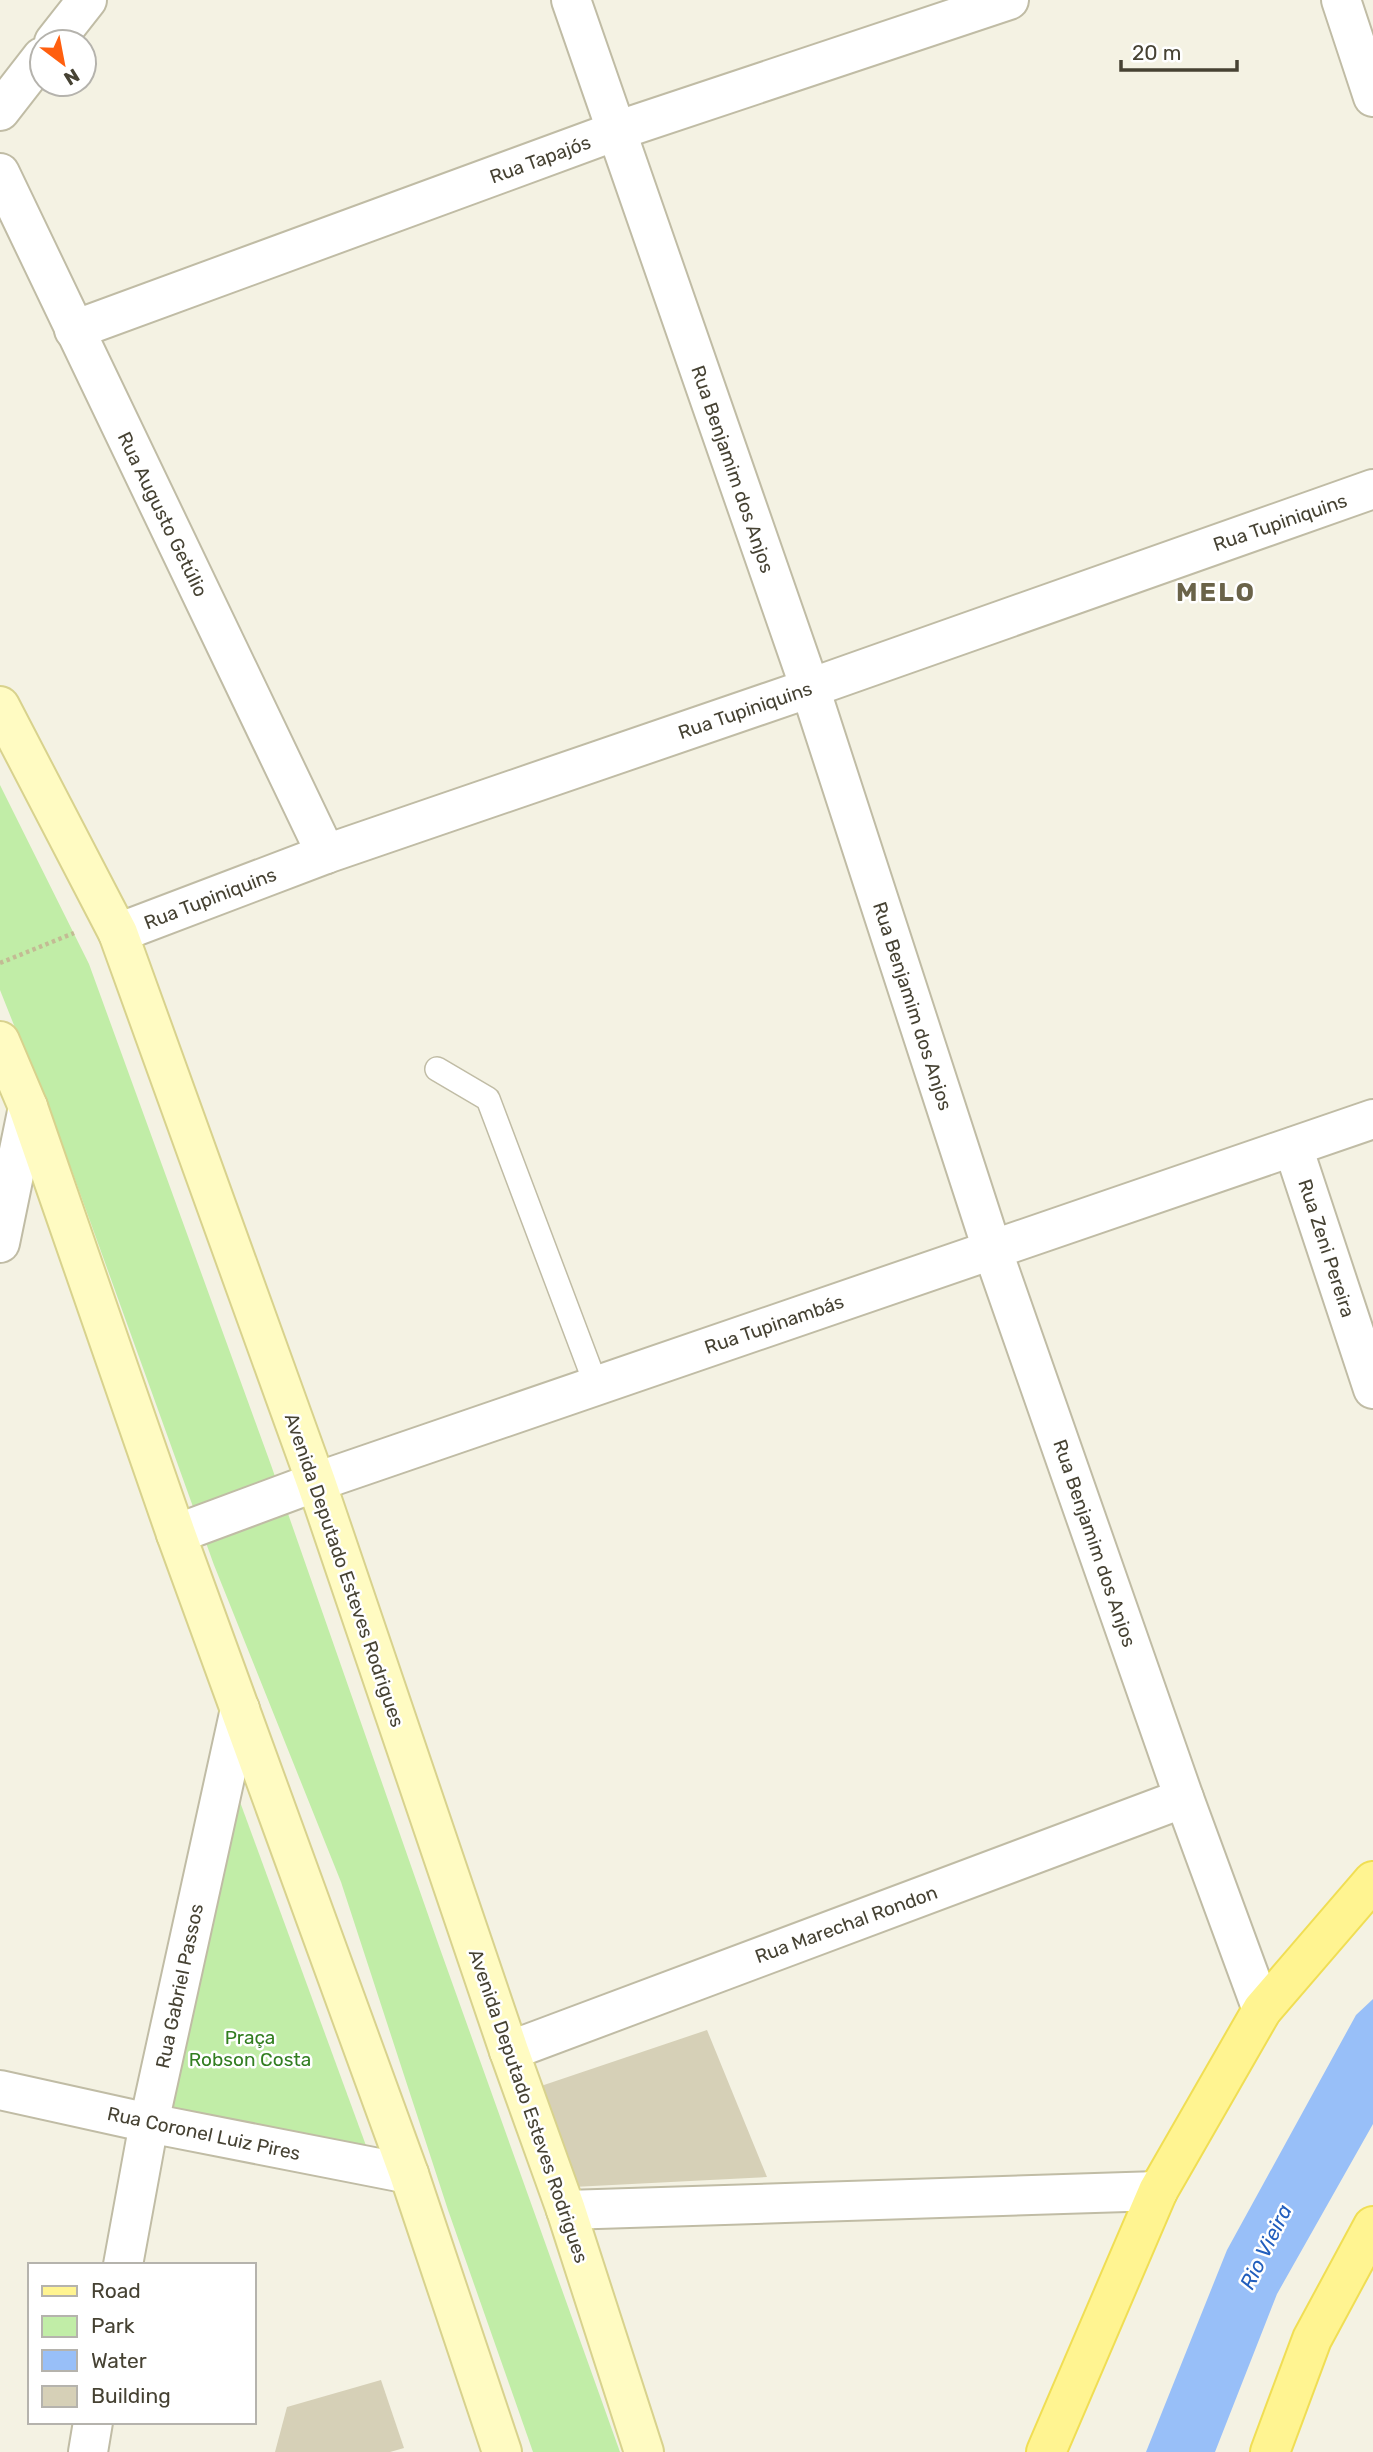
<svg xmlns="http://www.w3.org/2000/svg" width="1373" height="2452" font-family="Rubik,sans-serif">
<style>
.green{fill:#c1eda7}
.water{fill:#98bff8}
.building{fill:#d6d0b7}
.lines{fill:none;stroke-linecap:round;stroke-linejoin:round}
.lane-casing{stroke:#c0bca5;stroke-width:26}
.street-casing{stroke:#c0bca5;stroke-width:42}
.secondary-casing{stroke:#d8d28d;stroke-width:42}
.primary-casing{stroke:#f0de54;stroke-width:42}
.path{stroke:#c3bb94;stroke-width:4.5;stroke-dasharray:3.5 3.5;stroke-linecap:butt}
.lane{stroke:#fff;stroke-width:23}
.street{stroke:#fff;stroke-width:38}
.secondary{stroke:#fffbc2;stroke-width:38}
.primary{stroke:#fff491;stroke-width:38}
.labels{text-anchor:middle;stroke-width:5;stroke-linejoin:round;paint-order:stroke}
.street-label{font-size:19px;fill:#464233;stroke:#fff}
.park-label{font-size:19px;fill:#327e20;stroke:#fff}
.water-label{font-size:21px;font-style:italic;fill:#215ebd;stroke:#fff}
.district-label{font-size:26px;font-weight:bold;letter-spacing:2px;fill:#6a6349;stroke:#fff}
</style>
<rect width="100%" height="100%" fill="#f4f2e3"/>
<g class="green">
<polygon points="0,785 89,964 271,1465 439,1946 620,2452 533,2452 448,2210 341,1882 214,1565 72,1171 0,990"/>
<polygon points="236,1791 368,2151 158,2108"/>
</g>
<polygon class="water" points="1373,1999 1373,2124 1277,2294 1215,2452 1146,2452 1227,2250 1356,2015"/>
<g class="building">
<polygon points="707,2030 767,2177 573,2187 541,2086"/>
<polygon points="381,2380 404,2448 390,2452 275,2452 287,2407"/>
</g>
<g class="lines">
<g class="lane-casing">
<polyline id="lane" points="437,1069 488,1099 596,1385"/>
</g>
<g class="street-casing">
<g id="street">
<polyline points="571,0 810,688 992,1249 1184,1798 1262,2010"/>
<polyline points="1341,0 1373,97"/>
<polyline points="54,42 87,0"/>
<polyline points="0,111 42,57"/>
<polyline points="0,173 326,854"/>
<polyline points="74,330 616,131 1009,0"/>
<polyline points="118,933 326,854 810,688 1373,489"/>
<polyline points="1293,1147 1373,1389"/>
<polyline points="0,1243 28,1107"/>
<polyline points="176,1534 316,1482 1373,1119"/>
<polyline points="509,2051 1184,1798"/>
<polyline points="0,2090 149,2123 409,2174"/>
<polyline points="566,2210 1158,2191"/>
<polyline points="123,2265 149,2123 240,1709"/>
<polyline points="88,2452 93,2422"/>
</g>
</g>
<g class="secondary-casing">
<g id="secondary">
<polyline points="0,706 118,933 316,1482 509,2051 566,2210 644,2452"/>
<polyline points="0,1041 28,1107 176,1534 409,2174 502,2452"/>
</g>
</g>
<g class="primary-casing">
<g id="primary">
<polyline points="1046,2452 1158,2191 1262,2010 1373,1881"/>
<polyline points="1270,2452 1312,2339 1373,2226"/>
</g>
</g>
<polyline class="path" points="0,963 74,933"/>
<use href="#lane" class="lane"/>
<use href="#street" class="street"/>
<use href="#secondary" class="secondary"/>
<use href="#primary" class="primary"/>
</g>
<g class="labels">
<g class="street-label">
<text transform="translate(540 159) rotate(-20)" y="7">Rua Tapajós</text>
<text transform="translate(733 469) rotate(71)" y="7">Rua Benjamim dos Anjos</text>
<text transform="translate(163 514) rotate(64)" y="7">Rua Augusto Getúlio</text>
<text transform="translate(1280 522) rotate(-19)" y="7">Rua Tupiniquins</text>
<text transform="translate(745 710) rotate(-19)" y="7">Rua Tupiniquins</text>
<text transform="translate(210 898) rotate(-21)" y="7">Rua Tupiniquins</text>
<text transform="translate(913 1006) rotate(72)" y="7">Rua Benjamim dos Anjos</text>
<text transform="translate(1327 1248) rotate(72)" y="7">Rua Zeni Pereira</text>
<text transform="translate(774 1324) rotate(-19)" y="7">Rua Tupinambás</text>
<text transform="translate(1095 1543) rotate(71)" y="7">Rua Benjamim dos Anjos</text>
<text transform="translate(345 1570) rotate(71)" y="7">Avenida Deputado Esteves Rodrigues</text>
<text transform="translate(846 1924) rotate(-20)" y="7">Rua Marechal Rondon</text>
<text transform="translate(179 1986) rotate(-78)" y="7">Rua Gabriel Passos</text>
<text transform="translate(529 2106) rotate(71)" y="7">Avenida Deputado Esteves Rodrigues</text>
<text transform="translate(204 2133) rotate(12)" y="7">Rua Coronel Luiz Pires</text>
</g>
<g class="park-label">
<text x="250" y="2044">Praça<tspan x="250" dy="22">Robson Costa</tspan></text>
</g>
<g class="water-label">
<text transform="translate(1266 2247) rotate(-64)" y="7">Rio Vieira</text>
</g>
<g class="district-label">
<text x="1216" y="601">MELO</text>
</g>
</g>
<rect x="28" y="2263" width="228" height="161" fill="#ffffff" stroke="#b5b3ad" stroke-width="2"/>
<rect x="42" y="2286" width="35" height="10" fill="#fff491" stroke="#b5b3ad" stroke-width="2"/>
<text x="91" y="2298" font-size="21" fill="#464233">Road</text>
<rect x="42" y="2316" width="35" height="21" fill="#c1eda7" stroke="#b5b3ad" stroke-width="2"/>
<text x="91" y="2333" font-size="21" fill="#464233">Park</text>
<rect x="42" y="2350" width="35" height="21" fill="#98bff8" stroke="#b5b3ad" stroke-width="2"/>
<text x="91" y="2368" font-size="21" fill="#464233">Water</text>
<rect x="42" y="2386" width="35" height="21" fill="#d6d0b7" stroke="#b5b3ad" stroke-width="2"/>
<text x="91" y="2403" font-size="21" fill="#464233">Building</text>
<g transform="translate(63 63) rotate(148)"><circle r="33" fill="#ffffff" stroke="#b5b3ad" stroke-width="2"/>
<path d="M0-5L12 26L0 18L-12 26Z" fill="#ff5f0f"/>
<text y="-10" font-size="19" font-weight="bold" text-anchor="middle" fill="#464233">N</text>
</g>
<path d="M1121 60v10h116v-10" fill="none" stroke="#464233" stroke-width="3.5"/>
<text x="1132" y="60" font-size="21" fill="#464233" stroke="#ffffff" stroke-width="5" paint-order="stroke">20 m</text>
</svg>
